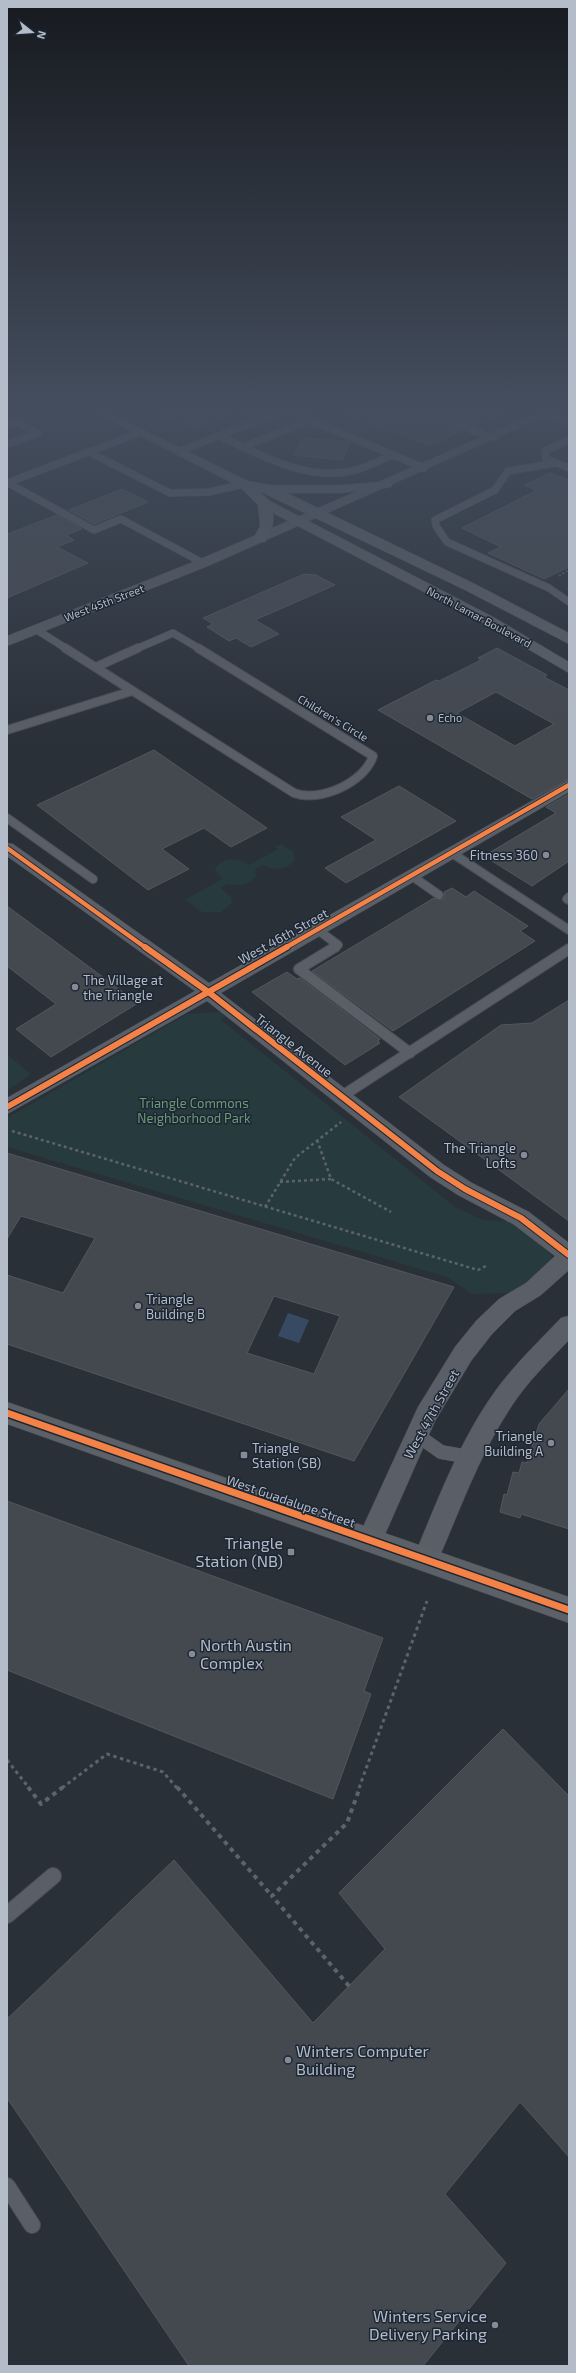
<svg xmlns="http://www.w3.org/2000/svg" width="576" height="2373" font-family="'Exo 2',sans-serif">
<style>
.medical{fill:#31303e}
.green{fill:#273a3e}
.water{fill:#384963}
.building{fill:#444950;stroke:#52575f;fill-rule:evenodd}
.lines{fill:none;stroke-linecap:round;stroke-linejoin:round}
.lane-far4-casing{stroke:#484c53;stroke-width:8}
.lane-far3-casing{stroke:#484c53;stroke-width:10}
.lane-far2-casing{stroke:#484c53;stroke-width:12}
.lane-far1-casing{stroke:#484c53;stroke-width:14}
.lane-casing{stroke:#484c53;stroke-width:18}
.street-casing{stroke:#484c53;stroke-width:1}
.secondary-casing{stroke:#484c53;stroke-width:1}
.primary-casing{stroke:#484c55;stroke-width:1}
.path-far3{stroke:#5d636a;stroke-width:1.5;stroke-dasharray:2 2;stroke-linecap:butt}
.path-far2{stroke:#5d636a;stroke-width:2.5;stroke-dasharray:3 3;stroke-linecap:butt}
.path-far1{stroke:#5d636a;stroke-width:3;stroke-dasharray:3.5 3.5;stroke-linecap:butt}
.path{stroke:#5d636a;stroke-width:4;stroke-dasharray:4.5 4.5;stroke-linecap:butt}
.lane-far4{stroke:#5a5e66;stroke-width:7}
.lane-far3{stroke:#5a5e66;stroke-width:8}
.lane-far2{stroke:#5a5e66;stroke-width:10}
.lane-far1{stroke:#5a5e66;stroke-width:14}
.lane{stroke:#5a5e66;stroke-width:16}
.street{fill:#5a5e66;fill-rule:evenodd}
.secondary{fill:#595d64;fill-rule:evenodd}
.primary{fill:#5c6168;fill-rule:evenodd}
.cycleway-far2-casing{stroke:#1d2633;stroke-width:6}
.cycleway-far1-casing{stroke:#1d2633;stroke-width:8}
.cycleway-casing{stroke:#1d2633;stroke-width:10}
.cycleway-far2{stroke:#f48246;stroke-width:4.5}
.cycleway-far1{stroke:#f48246;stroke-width:6}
.cycleway{stroke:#f48246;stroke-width:7}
.poi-dot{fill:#848b96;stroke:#1d2633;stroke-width:1.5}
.labels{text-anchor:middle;stroke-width:3;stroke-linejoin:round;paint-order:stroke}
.far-street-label{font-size:11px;fill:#b4bcc9;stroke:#1d2633}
.far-poi-label{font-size:11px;fill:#b4bcc9;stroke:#1d2633;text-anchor:start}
.poi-label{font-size:13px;fill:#b4bcc9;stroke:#1d2633;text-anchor:end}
.street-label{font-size:13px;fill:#b4bcc9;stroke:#1d2633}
.park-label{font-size:13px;fill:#6b9a76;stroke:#1d2633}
.near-poi-label{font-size:16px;fill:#b4bcc9;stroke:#1d2633;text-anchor:end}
</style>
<rect width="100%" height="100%" fill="#2a3038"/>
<polygon class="medical" points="7,411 65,411 92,425 7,456"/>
<g class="green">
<path d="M 281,844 L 293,852 L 295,860 C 288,870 273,871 263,865 L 255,869 L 256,877 C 247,885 239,886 228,884 L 220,888 L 231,897 L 232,903 L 221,912 L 202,912 L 185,900 L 222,879 L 215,870 C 221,856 239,858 249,865 L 278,849 L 275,847 Z"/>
<polygon points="220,1012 226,1016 221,1020 455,1207 483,1220 508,1221 549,1252 553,1258 516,1293 472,1294 447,1277 7,1147 7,1118 187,1014"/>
<polygon points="7,1054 31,1074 7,1091"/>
</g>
<polygon class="water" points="288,1313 309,1320 299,1343 278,1336"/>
<g class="building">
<polygon points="153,411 240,411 195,429"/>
<polygon points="340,411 420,411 421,414 463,431 430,445 340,413"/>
<polygon points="438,411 507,411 475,426"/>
<polygon points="303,438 349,442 350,442 342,460 294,455"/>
<polygon points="550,473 569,480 569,567 544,579 488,553 501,547 462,528 537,490 524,485"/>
<polygon points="122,489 148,502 94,524 69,510"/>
<polygon points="57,515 82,529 66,535 74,540 57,547 88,563 7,598 7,534"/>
<polygon points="304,574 316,575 335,585 255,620 279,634 251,647 236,638 229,641 207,627 213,624 203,618"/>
<path d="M 497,648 L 547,675 L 544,677 L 569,690 L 569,779 L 532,799 L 378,710 L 436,680 L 439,681 L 481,660 L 478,658 ZM 496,692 L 554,724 L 515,746 L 457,713 Z"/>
<polygon points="154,750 267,828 231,847 204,828 162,849 189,869 148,890 37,805"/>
<polygon points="399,786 456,821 346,883 325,868 376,840 341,817"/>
<polygon points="569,794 569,861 532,886 484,856 556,813 546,807"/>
<polygon points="452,888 466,897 474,891 528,926 520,931 535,941 393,1031 312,971 434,898 442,900 445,896 444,892"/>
<polygon points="7,906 138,1003 51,1057 16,1029 56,1004 7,966"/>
<polygon points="287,972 297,979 300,978 380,1039 378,1041 380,1043 345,1065 252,992"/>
<polygon points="569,1000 569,1221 399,1097 501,1025 532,1023"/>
<path d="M 7,1153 L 454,1287 L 354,1461 L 7,1344 L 7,1275 L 63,1293 L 95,1238 L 21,1216 L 7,1239 ZM 274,1296 L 340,1316 L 314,1374 L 247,1353 Z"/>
<polygon points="569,1389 569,1529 521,1514 520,1518 500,1512 504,1494 507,1495 513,1472 519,1473 522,1462 527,1463 539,1424"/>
<polygon points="7,1501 383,1638 364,1691 371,1694 333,1799 7,1670"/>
<polygon points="503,1729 569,1796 569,2157 520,2102 445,2194 506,2263 423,2366 189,2366 7,2098 7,2019 174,1860 313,2023 385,1949 339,1893"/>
</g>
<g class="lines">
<g class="lane-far4-casing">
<g id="lane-far4">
<polyline points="245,411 263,418"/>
<polyline points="289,411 424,468"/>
<polyline points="546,413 569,422"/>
<polyline points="7,425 16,422 38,433 7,444"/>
<path d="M 220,436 C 261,455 305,481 352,471 C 366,468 379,461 392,455"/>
<polyline points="569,440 545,451 546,459 569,468"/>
<polyline points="243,447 311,420"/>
<polyline points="179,451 283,411"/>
<polyline points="89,452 170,493 209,492 244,484"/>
<polyline points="556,463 508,471 495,490 435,520 436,526 447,542 549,588 569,602"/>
<polyline points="7,483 141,432"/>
<polyline points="8,483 94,530 121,519 203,563"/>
<polyline points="37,630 67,649"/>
<polyline points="136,649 173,633 200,649"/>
</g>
</g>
<g class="lane-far3-casing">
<g id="lane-far3">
<path d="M 65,648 L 294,793 C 320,803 365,782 373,756 L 198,648"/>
<polyline points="96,667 138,648"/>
<polyline points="7,730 132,691"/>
<polyline points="7,818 93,879"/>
<polyline points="452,853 569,930"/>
<polyline points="412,876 439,895"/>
<polyline points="569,897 567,899 569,900"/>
<polyline points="318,930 338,945 334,948"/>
</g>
</g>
<g class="lane-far2-casing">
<g id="lane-far2">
<polyline points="335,947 299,969 410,1053"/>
<polyline points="342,1096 569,949"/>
</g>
</g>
<g class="lane-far1-casing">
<polyline id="lane-far1" points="417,1435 441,1452 469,1457"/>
</g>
<g class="lane-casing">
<g id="lane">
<polyline points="7,1915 53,1876"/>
<polyline points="7,2186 32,2225"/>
</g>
</g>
<g class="street-casing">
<g id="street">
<polygon points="421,411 435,411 498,437 496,440 488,440 422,413"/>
<polygon points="569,780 569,792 221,993 444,1165 472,1183 529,1212 569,1243 569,1270 541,1295 515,1311 492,1334 471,1361 435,1421 379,1548 370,1552 361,1548 357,1540 418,1407 455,1347 476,1321 499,1299 526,1283 555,1256 513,1224 458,1195 430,1177 207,1001 7,1114 7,1098 195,991 7,856 7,843 13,844 209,983"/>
<path d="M 569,1316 L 569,1340 C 549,1361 527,1382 511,1407 C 478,1457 459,1513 435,1567 L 426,1571 L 417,1567 L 413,1559 C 437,1502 459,1441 496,1390 C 515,1364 538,1342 561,1318 Z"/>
</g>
</g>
<g class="secondary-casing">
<polygon id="secondary" points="542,411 557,411 208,566 7,646 7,636 198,560"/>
</g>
<g class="primary-casing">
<g id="primary">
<path d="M 92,411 L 106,411 L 248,481 L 270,485 L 341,485 L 391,481 L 393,484 L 391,487 L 386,488 L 341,493 L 287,493 L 475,584 L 569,633 L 569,644 L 465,590 L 259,491 L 270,501 L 495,618 L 569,662 L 569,673 L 485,624 L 273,513 C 274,525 272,532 265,542 L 255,542 L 253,539 L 260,526 L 258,505 L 240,487 Z"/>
<polygon points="7,1402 569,1597 569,1623 7,1424"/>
</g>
</g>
<polyline class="path-far3" points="559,576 569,570"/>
<g class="path-far2">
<polyline points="12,1131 478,1270 486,1266"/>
<polyline points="317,1140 331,1179 391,1212"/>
<polyline points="280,1182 331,1179"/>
<polyline points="265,1207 295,1158 341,1122"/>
</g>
<g class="path-far1">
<polyline points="7,1760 29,1788"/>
<polyline points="62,1788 107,1754 163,1772 177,1788"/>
<polyline points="359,1788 427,1601"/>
</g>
<g class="path">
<polyline points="28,1787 41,1804 63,1787"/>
<polyline points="177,1787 272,1896"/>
<polyline points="349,1986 272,1896 347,1823 360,1787"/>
</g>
<use href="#lane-far4" class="lane-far4"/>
<use href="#lane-far3" class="lane-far3"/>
<use href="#lane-far2" class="lane-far2"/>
<use href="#lane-far1" class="lane-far1"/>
<use href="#lane" class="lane"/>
<use href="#street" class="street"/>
<use href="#secondary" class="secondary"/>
<use href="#primary" class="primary"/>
<g class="cycleway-far2-casing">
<g id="cycleway-far2">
<polyline points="7,848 146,948"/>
<polyline points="285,948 569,785"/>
</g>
</g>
<g class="cycleway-far1-casing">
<g id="cycleway-far1">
<polyline points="145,947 207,991 437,1171 465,1189 521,1218 569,1255"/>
<polyline points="7,1107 287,947"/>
</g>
</g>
<g class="cycleway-casing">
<polyline id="cycleway" points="7,1413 569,1610"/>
</g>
<use href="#cycleway-far2" class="cycleway-far2"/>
<use href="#cycleway-far1" class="cycleway-far1"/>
<use href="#cycleway" class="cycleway"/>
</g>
<linearGradient id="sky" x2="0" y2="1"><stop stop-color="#171a1f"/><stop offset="0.55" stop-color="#444e5e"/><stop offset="1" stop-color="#444e5e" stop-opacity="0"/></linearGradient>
<rect width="576" height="743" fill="url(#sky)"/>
<g class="poi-dot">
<circle cx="430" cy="718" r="4"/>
<circle cx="546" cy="855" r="4"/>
<circle cx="75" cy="987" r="4"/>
<circle cx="524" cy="1155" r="4"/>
<circle cx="138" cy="1306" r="4"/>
<circle cx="551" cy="1443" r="4"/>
<rect x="240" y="1451" width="8" height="8" rx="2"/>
<rect x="287" y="1548" width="8" height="8" rx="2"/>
<circle cx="192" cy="1654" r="4"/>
<circle cx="288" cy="2060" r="4"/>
<circle cx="495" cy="2325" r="4"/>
</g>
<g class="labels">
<g class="far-street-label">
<text transform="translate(104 603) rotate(-21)" y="4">West 45th Street</text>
<text transform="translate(479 617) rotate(28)" y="4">North Lamar Boulevard</text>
<text transform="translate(333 718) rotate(31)" y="4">Children's Circle</text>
</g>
<g class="far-poi-label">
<text x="438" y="722">Echo</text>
</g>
<g class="poi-label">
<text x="538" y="860">Fitness 360</text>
<text x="83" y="985" text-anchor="start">The Village at<tspan x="83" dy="15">the Triangle</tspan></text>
<text x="516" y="1153">The Triangle<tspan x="516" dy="15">Lofts</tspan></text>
<text x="146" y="1304" text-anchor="start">Triangle<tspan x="146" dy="15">Building B</tspan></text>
<text x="543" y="1441">Triangle<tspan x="543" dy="15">Building A</tspan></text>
<text x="252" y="1453" text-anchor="start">Triangle<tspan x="252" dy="15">Station (SB)</tspan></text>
</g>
<g class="street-label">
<text transform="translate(283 936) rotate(-29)" y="5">West 46th Street</text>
<text transform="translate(294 1045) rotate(38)" y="5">Triangle Avenue</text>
<text transform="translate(431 1414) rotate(-61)" y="5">West 47th Street</text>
<text transform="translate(291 1501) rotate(19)" y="5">West Guadalupe Street</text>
</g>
<g class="park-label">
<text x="194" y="1108">Triangle Commons<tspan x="194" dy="15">Neighborhood Park</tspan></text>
</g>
<g class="near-poi-label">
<text x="283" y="1549">Triangle<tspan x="283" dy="18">Station (NB)</tspan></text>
<text x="200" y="1651" text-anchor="start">North Austin<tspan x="200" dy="18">Complex</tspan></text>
<text x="296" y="2057" text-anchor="start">Winters Computer<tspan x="296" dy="18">Building</tspan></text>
<text x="487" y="2322">Winters Service<tspan x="487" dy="18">Delivery Parking</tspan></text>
</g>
</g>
<rect width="576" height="2373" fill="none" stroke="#b4bcc9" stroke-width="16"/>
<g transform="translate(32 32) rotate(107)" stroke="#1d2633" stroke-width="3" paint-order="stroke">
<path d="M0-3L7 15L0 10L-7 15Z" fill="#b4bcc9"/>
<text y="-6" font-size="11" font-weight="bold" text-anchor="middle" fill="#b4bcc9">N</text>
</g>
</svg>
